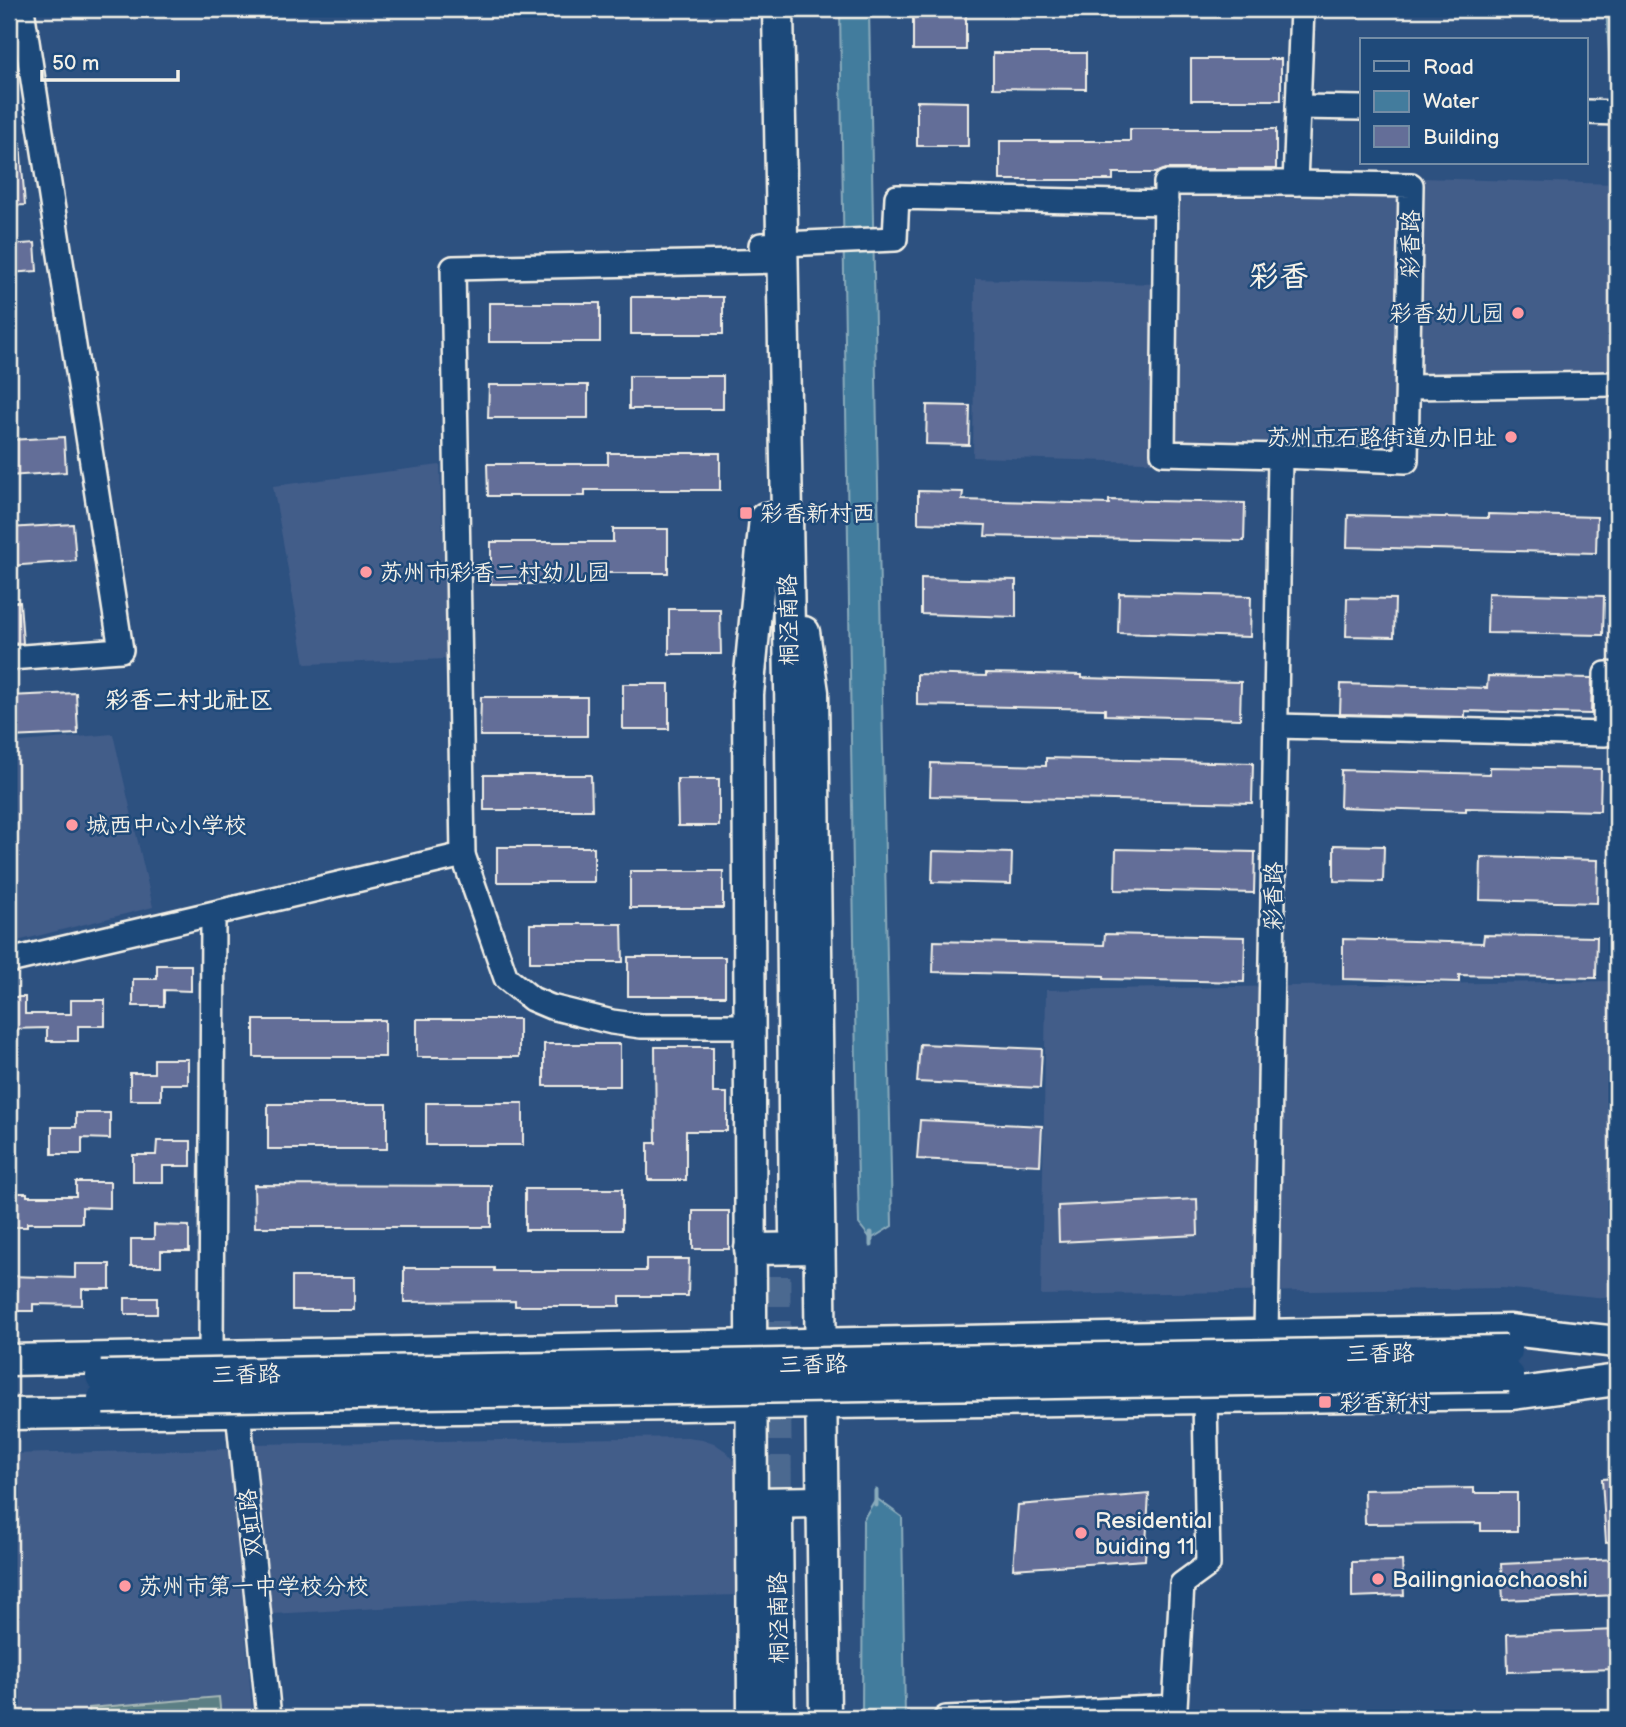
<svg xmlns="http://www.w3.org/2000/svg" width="1626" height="1727" font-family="'Balsamiq Sans','LXGW WenKai TC',sans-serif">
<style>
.built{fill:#425d89}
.green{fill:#5c7f84;stroke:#a8b8b6;stroke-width:2}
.water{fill:#437c9d;stroke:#8aabbb;stroke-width:2}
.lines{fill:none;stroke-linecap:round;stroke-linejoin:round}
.stream{stroke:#8aabbb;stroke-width:5}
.building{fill:#646e98;stroke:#f4f1e8;stroke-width:2}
.major-tunnel{stroke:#4b6990;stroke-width:30;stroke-dasharray:30 15;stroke-linecap:butt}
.minor-casing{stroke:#f4f1e8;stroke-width:28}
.major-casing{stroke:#f4f1e8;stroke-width:35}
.minor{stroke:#1f4a7a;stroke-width:23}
.major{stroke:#1f4a7a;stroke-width:30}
.major-bridge-casing{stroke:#f4f1e8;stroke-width:35;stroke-linecap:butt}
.major-bridge{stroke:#1f4a7a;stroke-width:30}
.poi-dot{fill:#ff9aa2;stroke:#1f4a7a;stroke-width:2.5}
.labels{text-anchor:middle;stroke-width:5;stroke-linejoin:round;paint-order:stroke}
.street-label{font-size:23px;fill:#f4f1e8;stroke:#1f4a7a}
.poi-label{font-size:23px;fill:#f4f1e8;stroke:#1f4a7a;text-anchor:start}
.neighbourhood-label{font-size:24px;font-weight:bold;fill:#f4f1e8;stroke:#1f4a7a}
.district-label{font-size:30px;font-weight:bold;fill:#f4f1e8;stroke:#1f4a7a}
</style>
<rect width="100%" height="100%" fill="#2d5180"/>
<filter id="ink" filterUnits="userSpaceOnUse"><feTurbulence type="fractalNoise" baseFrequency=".0143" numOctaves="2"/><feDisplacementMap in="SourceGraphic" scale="14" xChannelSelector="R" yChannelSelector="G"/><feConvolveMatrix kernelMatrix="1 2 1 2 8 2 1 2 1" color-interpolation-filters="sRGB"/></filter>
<g filter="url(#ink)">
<g class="built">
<polygon points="1159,174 1421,178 1615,184 1617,248 1617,380 1418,379 1416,470 973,457 975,279 1158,284"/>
<polygon points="440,465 447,659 305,664 273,486"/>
<polygon points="113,734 153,907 9,943 9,743"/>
<polygon points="1617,981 1617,1299 1502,1288 1041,1295 1046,990"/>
<polygon points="687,1437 702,1439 714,1443 727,1452 736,1463 740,1475 741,1595 522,1600 272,1614 253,1444"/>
<polygon points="229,1449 253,1718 9,1718 9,1454"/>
</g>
<polygon class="green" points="219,1697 221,1718 90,1718 89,1708"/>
<g class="water">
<polygon points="840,9 869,9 892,1226 871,1239 859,1224 857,1137"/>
<polygon points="1606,9 1617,9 1617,248 1615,141"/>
<polygon points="876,1498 902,1517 905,1718 862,1718 863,1520"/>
</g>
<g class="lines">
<g class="stream">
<polyline points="871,1233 871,1245"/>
<polyline points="876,1491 876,1505"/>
</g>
</g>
<g class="building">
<rect x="913" y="9" width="53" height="41"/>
<polygon points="993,53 1086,53 1086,89 993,88"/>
<rect x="1191" y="59" width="90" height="41"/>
<polygon points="917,101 968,102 968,146 917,146"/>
<polygon points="1130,129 1276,129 1276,169 1166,169 1156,173 1113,173 1113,180 1000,180 1000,141 1130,141"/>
<polygon points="20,142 25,205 9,206 9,143"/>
<polygon points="35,243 37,271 9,273 9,245"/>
<rect x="631" y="297" width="92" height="37"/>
<rect x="489" y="303" width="111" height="39"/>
<rect x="629" y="376" width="94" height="33"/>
<polygon points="489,385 588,385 588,418 488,418"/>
<polygon points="927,405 970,406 969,445 926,444"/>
<polygon points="64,437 66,472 9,476 9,440"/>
<polygon points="608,453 720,453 720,490 585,490 585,496 488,496 487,464 608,464"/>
<polygon points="918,491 963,492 962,500 1109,504 1109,500 1245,503 1244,541 985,536 986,525 918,523"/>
<polygon points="1488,514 1597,517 1596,553 1347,547 1348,515 1488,518"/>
<polygon points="73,524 76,561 9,566 9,528"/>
<polygon points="613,529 668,529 668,573 589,573 589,584 491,584 491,542 613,542"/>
<polygon points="921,578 1016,580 1016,617 921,614"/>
<polygon points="1119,593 1251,596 1250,637 1118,633"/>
<polygon points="1488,593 1604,596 1603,635 1487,633"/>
<polygon points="1347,598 1395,599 1394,637 1346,636"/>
<polygon points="9,602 20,602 23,643 9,644"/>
<polygon points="669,609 720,609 721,654 669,654"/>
<polygon points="986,673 1082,675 1082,678 1241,682 1240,719 1105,715 1105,709 917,705 917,674 986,676"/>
<polygon points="1488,676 1592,678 1591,714 1465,711 1465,717 1340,714 1341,684 1487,688"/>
<rect x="623" y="684" width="46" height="45"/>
<polygon points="76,693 78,734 9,737 9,696"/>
<polygon points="481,697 587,697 587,736 480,736"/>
<polygon points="1046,758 1253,763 1252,803 930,796 931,763 1046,766"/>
<polygon points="1490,767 1601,769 1600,811 1466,808 1466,811 1340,807 1341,770 1490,774"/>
<polygon points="484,775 591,775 592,810 484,810"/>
<polygon points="677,779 719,779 719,826 678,826"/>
<polygon points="1334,845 1384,846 1383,882 1334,881"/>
<rect x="497" y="847" width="97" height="35"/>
<polygon points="1116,849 1255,852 1254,893 1115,890"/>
<polygon points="933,851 1012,853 1011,884 932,882"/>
<polygon points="1481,857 1598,860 1597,903 1480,900"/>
<rect x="630" y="871" width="93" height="37"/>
<polygon points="530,924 622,924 623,962 530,962"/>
<polygon points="1105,934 1245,937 1244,982 1104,979 1104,976 933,972 934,941 1104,945"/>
<polygon points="1484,935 1597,937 1596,978 1459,975 1459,982 1343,979 1343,939 1483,943"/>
<rect x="628" y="957" width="97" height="39"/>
<polygon points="157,965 191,965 191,991 164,990 164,1006 133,1006 133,979 157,979"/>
<polygon points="9,997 25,997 25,1014 71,1014 71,1000 105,1000 105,1026 78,1026 78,1041 47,1041 47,1028 9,1029"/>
<rect x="417" y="1019" width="102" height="38"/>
<rect x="254" y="1020" width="131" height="37"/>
<rect x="544" y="1044" width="76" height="42"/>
<polygon points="920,1044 1042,1049 1040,1088 917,1082"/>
<polygon points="655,1047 713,1047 713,1093 727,1093 727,1131 686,1131 686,1180 648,1180 648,1143 656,1143"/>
<polygon points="154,1059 188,1059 188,1084 161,1084 161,1100 130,1100 130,1073 154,1073"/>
<rect x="426" y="1103" width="97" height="42"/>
<rect x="268" y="1104" width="119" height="45"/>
<polygon points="76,1113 110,1113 110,1139 82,1138 82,1154 52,1154 52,1127 76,1127"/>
<polygon points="920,1120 1042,1126 1040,1165 917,1159"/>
<polygon points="157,1141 191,1141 191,1166 163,1166 163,1182 133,1182 133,1155 156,1155"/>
<polygon points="76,1182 110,1182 110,1208 82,1207 82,1223 27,1223 27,1227 9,1227 9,1193 27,1193 27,1196 76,1196"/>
<polygon points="254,1185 491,1186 491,1227 255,1227"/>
<rect x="525" y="1189" width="97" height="41"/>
<polygon points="1197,1199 1198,1235 1059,1242 1058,1206"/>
<rect x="693" y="1211" width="36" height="38"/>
<polygon points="154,1225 189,1226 189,1251 161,1251 161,1266 131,1266 131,1239 154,1239"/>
<polygon points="646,1259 689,1259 688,1296 620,1296 620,1306 515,1306 515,1301 404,1302 404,1268 494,1268 494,1271 646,1271"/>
<polygon points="75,1264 110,1264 110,1289 82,1289 82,1305 33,1304 33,1311 9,1311 9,1276 75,1278"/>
<rect x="292" y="1277" width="62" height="33"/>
<rect x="125" y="1298" width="32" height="16"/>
<polygon points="1617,1478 1617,1542 1606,1543 1602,1479"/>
<polygon points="1474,1488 1474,1493 1517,1493 1517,1531 1481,1531 1481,1523 1365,1524 1364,1490"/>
<polygon points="1149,1494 1145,1560 1013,1569 1018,1505"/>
<polygon points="1617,1559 1617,1595 1503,1600 1501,1564"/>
<polygon points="1402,1561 1404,1595 1352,1597 1352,1562"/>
<polygon points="1617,1630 1617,1669 1508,1672 1507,1634"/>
</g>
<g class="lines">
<polyline class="major-tunnel" points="775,1231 777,1518"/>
<g class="minor-casing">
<g id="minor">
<polyline points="1298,107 1362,108"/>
<polyline points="1586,112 1617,113"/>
<polyline points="761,245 895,239 897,197 1166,203"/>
<polyline points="1408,387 1617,384"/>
<polyline points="1280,456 1163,453 1166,183 1295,183"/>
<polyline points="9,658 121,650 22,9"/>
<polyline points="1276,726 1605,734 1606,674 1617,675"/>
<polyline points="9,961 463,855"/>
<polyline points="750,1026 641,1026 612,1022 551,1007 532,999 506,978 463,855 453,268 782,261"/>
<polyline points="1266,1336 1280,456 1406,461 1411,185 1295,183 1302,9"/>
<polyline points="211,1356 213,914"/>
<polyline points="238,1411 269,1718"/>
<polyline points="946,1718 1175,1707 1182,1584 1208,1565 1205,1398"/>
</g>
</g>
<g class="major-casing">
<g id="major">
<polyline points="778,9 791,741 795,1231"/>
<polyline points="804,632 813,692 825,1718"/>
<polyline points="750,1249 819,1248"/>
<polyline points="9,1360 1509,1330 1617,1342"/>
<polyline points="9,1414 1513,1394 1617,1380"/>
<polyline points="753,1503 822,1502"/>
<polyline points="777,1518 779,1718"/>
<polyline points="753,1718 748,694 765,518"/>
</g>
</g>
<use href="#minor" class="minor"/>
<use href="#major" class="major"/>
<g class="major-bridge-casing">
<g id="major-bridge">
<polyline points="101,1376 1507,1351"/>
<polyline points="103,1398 1509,1376"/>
</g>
</g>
<use href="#major-bridge" class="major-bridge"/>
</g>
</g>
<g class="poi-dot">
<circle cx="1518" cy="313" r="7"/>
<circle cx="1511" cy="437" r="7"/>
<rect x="739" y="506" width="14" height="14" rx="3.5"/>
<circle cx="366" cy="572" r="7"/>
<circle cx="72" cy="825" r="7"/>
<rect x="1318" y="1395" width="14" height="14" rx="3.5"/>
<circle cx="1081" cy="1533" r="7"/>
<circle cx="1378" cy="1579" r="7"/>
<circle cx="125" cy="1586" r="7"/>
</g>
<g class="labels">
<g class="street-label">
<text transform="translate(1410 244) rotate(-89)" y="8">彩香路</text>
<text transform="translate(788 620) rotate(-91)" y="8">桐泾南路</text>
<text transform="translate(1273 896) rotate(-89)" y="8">彩香路</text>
<text transform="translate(1380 1353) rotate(-1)" y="8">三香路</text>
<text transform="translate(813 1364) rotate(-1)" y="8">三香路</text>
<text transform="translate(246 1374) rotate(-1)" y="8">三香路</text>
<text transform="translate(250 1523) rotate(-96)" y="8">双虹路</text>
<text transform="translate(778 1618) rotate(-91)" y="8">桐泾南路</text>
</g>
<g class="poi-label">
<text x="1504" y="321" text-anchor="end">彩香幼儿园</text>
<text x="1497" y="445" text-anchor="end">苏州市石路街道办旧址</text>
<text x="760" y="521">彩香新村西</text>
<text x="380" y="580">苏州市彩香二村幼儿园</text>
<text x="86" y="833">城西中心小学校</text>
<text x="1339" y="1410">彩香新村</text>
<text x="1095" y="1528">Residential<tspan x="1095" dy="26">buiding 11</tspan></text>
<text x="1392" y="1587">Bailingniaochaoshi</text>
<text x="139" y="1594">苏州市第一中学校分校</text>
</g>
<g class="neighbourhood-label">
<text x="189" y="708">彩香二村北社区</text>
</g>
<g class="district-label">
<text x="1279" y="286">彩香</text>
</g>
</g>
<rect width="1626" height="1727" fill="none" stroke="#1f4a7a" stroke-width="35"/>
<rect x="18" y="18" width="1591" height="1692" fill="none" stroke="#f4f1e8" stroke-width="2.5" filter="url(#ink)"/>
<rect x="1360" y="38" width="228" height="126" fill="#1f4a7a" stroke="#748da6" stroke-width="2"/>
<rect x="1374" y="61" width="35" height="10" fill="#1f4a7a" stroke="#748da6" stroke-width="2"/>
<text x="1423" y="74" font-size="21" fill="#f4f1e8">Road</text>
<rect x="1374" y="91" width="35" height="21" fill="#437c9d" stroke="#748da6" stroke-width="2"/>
<text x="1423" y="108" font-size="21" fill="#f4f1e8">Water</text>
<rect x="1374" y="126" width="35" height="21" fill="#646e98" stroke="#748da6" stroke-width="2"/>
<text x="1423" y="144" font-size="21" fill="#f4f1e8">Building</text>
<path d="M42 70v10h136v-10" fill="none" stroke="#f4f1e8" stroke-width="3.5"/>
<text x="52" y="70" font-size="21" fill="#f4f1e8" stroke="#1f4a7a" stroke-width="5" paint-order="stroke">50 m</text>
</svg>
